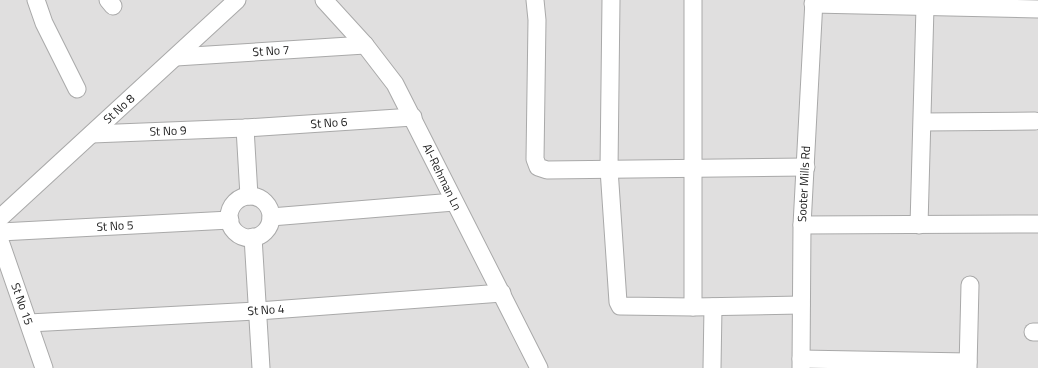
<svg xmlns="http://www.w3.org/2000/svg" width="1038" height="368" font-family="'Titillium Web',sans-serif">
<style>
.residential{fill:#e0dfdf}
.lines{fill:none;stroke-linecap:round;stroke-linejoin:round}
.street-casing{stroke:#a9a9a9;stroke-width:19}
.street{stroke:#fff;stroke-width:17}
.labels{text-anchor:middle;stroke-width:4;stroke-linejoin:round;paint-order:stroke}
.street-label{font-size:12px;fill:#222;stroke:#fff}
</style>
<rect width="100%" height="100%" fill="#f2efe9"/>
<rect class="residential" x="0" y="0" width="1038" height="368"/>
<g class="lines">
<g class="street-casing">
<g id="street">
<polyline points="36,0 44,23 77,89"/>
<polyline points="108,0 113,6"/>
<polyline points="324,0 365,45 395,84 539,368"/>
<polyline points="535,0 537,20 535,159 538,167 547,170 806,167"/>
<polyline points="611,0 609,169 618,302 620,306 693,307 801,305"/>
<polyline points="693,0 693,307"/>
<polyline points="813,4 1038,9"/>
<polyline points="176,57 365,45"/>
<polyline points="923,122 1035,121"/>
<polyline points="245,128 249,196"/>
<polyline points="92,134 245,128 413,117"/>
<circle cx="250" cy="217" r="21"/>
<polyline points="271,217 454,202"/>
<polyline points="0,218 237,0"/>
<polyline points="802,225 1038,224"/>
<polyline points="919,225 925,7"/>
<polyline points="0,232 230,220"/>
<polyline points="253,237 261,368"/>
<polyline points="0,241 44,368"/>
<polyline points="29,323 258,311 502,293"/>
<polyline points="1033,332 1038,332"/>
<polyline points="801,359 968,362"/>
<polyline points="712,368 713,307"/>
<polyline points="801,368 802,225 814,0"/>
<polyline points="968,368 970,285"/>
</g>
</g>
<use href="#street" class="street"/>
</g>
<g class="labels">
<g class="street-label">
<text transform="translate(271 51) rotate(-4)" y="4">St No 7</text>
<text transform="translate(119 109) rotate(-42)" y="4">St No 8</text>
<text transform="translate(329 123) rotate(-4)" y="4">St No 6</text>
<text transform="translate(168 131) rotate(-2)" y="4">St No 9</text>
<text transform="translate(442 177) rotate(64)" y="4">Al-Rehman Ln</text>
<text transform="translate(804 184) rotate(-87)" y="4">Sooter Mills Rd</text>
<text transform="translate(115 226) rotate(-3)" y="4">St No 5</text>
<text transform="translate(22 304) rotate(71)" y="4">St No 15</text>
<text transform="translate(266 310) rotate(-4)" y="4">St No 4</text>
</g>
</g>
</svg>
